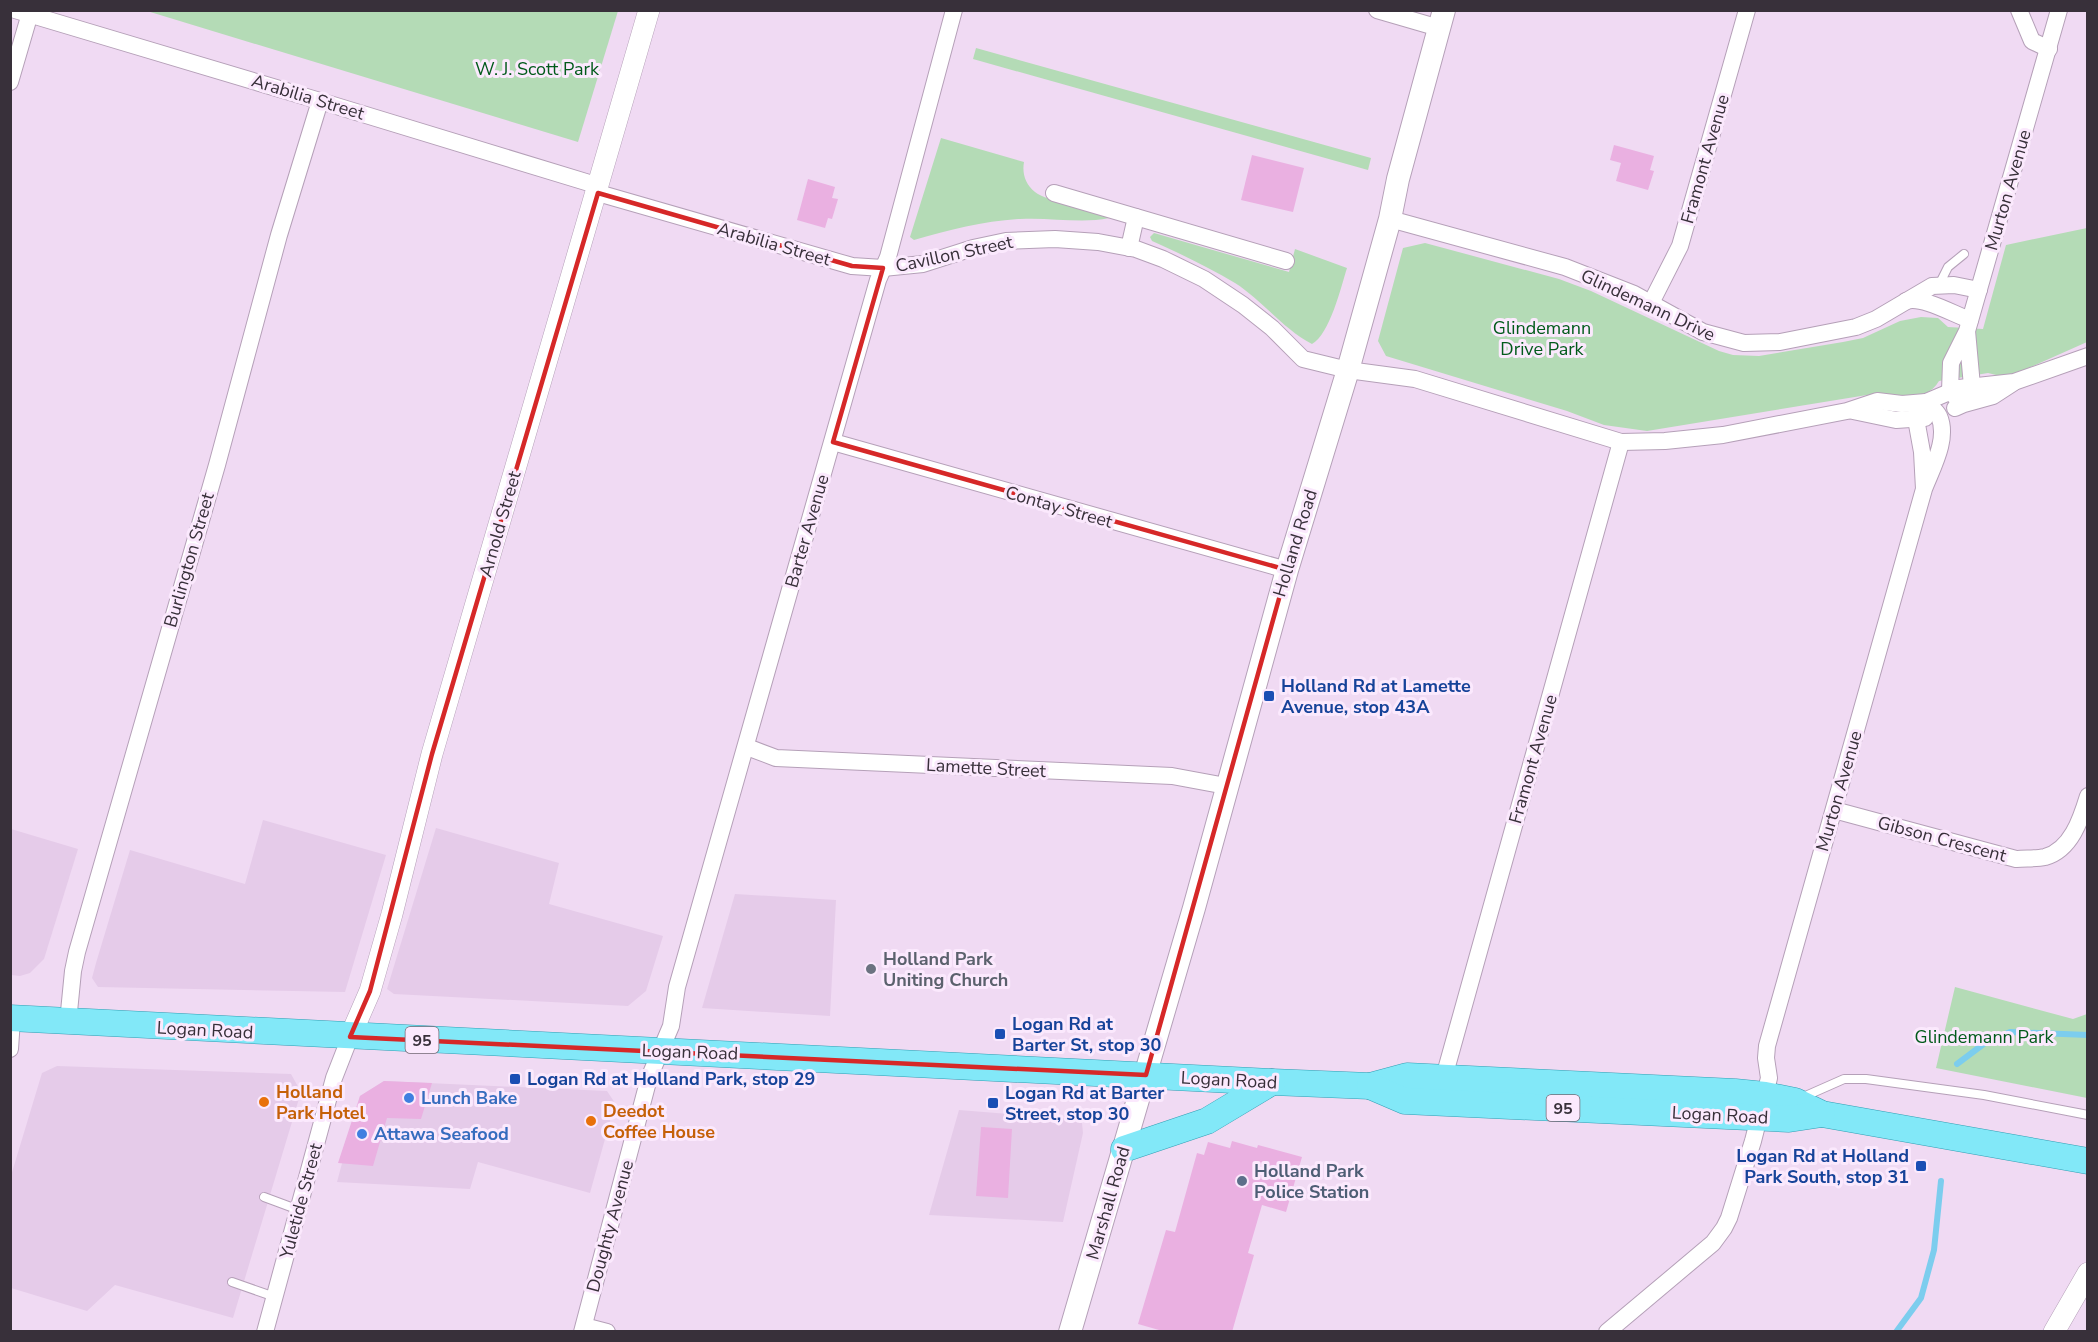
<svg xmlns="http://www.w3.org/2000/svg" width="2098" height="1342" font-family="'Nunito Sans',sans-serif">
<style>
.built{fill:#e5cbe9}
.green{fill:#b4dbb6}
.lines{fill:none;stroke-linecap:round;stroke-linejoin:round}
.stream{stroke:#7ccdee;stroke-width:6}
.building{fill:#eab0e1}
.service-casing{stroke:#b5a0b8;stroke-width:10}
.minor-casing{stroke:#b5a0b8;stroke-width:18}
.tertiary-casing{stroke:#b5a0b8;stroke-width:22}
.secondary-casing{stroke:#b5a0b8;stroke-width:24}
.primary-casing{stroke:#329eb3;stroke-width:27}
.service{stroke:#fff;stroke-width:8}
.minor{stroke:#fff;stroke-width:16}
.tertiary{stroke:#fff;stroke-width:21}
.secondary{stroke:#fff;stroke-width:22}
.primary{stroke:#82e8f8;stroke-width:26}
.marked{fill:none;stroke:#d62828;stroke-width:4.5;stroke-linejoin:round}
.transit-dot{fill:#1a4fb4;stroke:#fbe9fd;stroke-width:2}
.worship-dot{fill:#6b7280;stroke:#fbe9fd;stroke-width:2}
.shop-dot{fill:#3f7fe0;stroke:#fbe9fd;stroke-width:2}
.food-dot{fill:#e8710a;stroke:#fbe9fd;stroke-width:2}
.service-dot{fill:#5c6f8a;stroke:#fbe9fd;stroke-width:2}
.labels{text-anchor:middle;stroke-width:6;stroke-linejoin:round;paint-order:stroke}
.shield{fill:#fbe9fd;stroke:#726874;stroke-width:1.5}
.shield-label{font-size:16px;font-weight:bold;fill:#38303a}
.park-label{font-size:18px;fill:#015a1a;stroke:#fbe9fd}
.street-label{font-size:18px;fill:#38303a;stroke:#fbe9fd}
.transit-label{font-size:18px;font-weight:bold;fill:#164399;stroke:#fbe9fd;text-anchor:start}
.worship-label{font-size:18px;font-weight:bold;fill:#5b616d;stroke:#fbe9fd;text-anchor:start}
.food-label{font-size:18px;font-weight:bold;fill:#c56008;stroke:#fbe9fd;text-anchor:start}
.shop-label{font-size:18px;font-weight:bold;fill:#366cbe;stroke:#fbe9fd;text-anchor:start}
.service-label{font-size:18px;font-weight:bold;fill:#4e5e75;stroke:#fbe9fd;text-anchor:start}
</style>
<rect width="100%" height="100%" fill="#f0daf3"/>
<g class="built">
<polygon points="263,820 386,855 345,992 98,987 92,978 96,963 130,850 245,884"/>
<polygon points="436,828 559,863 549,904 663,936 646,991 628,1006 394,994 387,989"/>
<polygon points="11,829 78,849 44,959 30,973 20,976 11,975"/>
<polygon points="735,894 836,900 830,1016 702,1008"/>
<polygon points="57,1066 291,1074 301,1092 233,1318 115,1285 87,1311 11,1288 10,1179 42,1073"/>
<polygon points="384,1081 607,1091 615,1103 590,1193 478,1162 470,1189 337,1182 360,1096"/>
<polygon points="959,1110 1072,1119 1082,1123 1083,1133 1063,1222 929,1215"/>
</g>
<g class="green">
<polygon points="147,11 618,11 578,142"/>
<polygon points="976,48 1371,158 1368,170 973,59"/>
<path d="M 941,138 L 1024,162 C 1022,173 1025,184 1035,192 C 1046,202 1096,209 1113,213 L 1109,218 C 1082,224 1049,217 1020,219 C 984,221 950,230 914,240 L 910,237 Z"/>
<path d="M 2087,228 L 2087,342 L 2015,374 L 2000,376 L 1988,373 L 1939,381 C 1925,406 1891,393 1867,395 L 1647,431 L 1604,425 L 1567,411 L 1386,356 L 1378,341 L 1403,248 L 1425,243 L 1559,279 L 1591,291 L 1719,351 L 1733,355 L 1759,356 L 1843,342 L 1863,338 L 1900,321 L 1921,317 L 1938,318 L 1948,327 L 1983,329 L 2006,245 Z"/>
<path d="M 1154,233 L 1289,272 L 1295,249 L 1347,268 C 1341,287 1330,334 1312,344 C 1283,329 1263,301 1235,283 C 1210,268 1179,253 1152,241 L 1150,237 Z"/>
<polygon points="1955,987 2073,1019 2087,1014 2087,1098 1936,1068"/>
</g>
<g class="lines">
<g class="stream">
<polyline points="1957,1064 1985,1043 2010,1032 2088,1035"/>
<polyline points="1896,1332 1921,1298 1934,1250 1941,1181"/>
</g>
</g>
<g class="building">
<polygon points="1614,145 1654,156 1650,170 1654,171 1648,190 1616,181 1621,163 1610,160"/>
<polygon points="1252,155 1304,168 1293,212 1241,200"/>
<polygon points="808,179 835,187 832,198 838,199 832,219 828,218 825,228 797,220"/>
<polygon points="384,1081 432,1083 421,1119 387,1118 373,1166 338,1163 360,1096"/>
<polygon points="981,1127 1012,1129 1008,1198 976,1196"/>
<polygon points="1232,1141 1257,1148 1258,1145 1302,1157 1286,1212 1262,1205 1248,1253 1254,1255 1232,1332 1166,1332 1138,1324 1166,1230 1175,1232 1197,1153 1204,1155 1208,1142 1230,1148"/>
</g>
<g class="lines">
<g class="service-casing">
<g id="service">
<polyline points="1939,285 1948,267 1964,254"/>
<polyline points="1801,1098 1844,1079 1866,1079 1984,1095 2088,1115"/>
<polyline points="264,1197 299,1210"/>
<polyline points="232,1282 275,1297"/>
</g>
</g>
<g class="minor-casing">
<g id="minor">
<polyline points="15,10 320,101 599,186"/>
<polyline points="1377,10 1439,28"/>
<polyline points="2019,10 2032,41 2049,49"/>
<polyline points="10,82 31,10"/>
<polyline points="598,193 852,266 883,268 923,264 973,248 1006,241 1055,239 1098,242 1136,249 1163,259 1204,279 1243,305 1272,328 1303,359 1348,370 1415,379 1621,442 1665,441 1723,435 1847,411 1877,401 1902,404 1926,402 1959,388 2014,382 2088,356"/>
<polyline points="1054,193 1286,261"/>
<polyline points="1390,219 1565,267 1634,294 1703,332 1744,343 1780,342 1856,327 1876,319 1932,286 1954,285 1979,290"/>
<polyline points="1129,248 1136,217"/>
<path d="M 1906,301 C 1923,296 1953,314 1970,320"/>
<polyline points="1651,303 1680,246 1747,10"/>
<polyline points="1967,331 1972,386 1962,404 1950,391 1951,363 1967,331 2059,10"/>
<polyline points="1955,408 1964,404 1993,396 2013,383"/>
<polyline points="1853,411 1896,420 1925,418"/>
<polyline points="833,442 1287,570"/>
<polyline points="747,747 776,758 1172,776 1226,786"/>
<path d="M 1834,810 L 2016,859 C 2025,858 2036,859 2045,857 C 2071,850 2081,819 2088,796"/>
<polyline points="68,1022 73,971 77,952 217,465 279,235 320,101"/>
<polyline points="10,1049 12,1019"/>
<polyline points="1444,1077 1621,442"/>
<polyline points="584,1326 607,1332"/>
<polyline points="265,1332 334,1078 350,1037"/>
<polyline points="582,1332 649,1078 671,1026 677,987 878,280 888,257 954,10"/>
<path d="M 1607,1332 L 1713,1243 L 1724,1228 L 1729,1218 L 1753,1141 L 1769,1078 L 1766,1058 L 1767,1046 L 1924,489 C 1932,468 1949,439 1939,416 C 1937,411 1930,406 1926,402 L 1916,419 L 1922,452 L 1924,489"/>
</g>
</g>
<g class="tertiary-casing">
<g id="tertiary">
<polyline points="350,1037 370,991 392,914 432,754 649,10"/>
<polyline points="2054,1332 2088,1273"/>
</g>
</g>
<g class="secondary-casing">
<polyline id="secondary" points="1070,1332 1194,908 1287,570 1348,370 1390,219 1398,179 1444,10"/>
</g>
<g class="primary-casing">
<g id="primary">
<polyline points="10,1018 1272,1082 1370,1086 1407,1076 1735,1092 1765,1095 1795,1101 1822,1114 2088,1161"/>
<polyline points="1370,1086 1405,1101 1789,1119 1822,1114"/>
<polyline points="1124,1149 1207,1121 1272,1082"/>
</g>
</g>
<use href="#service" class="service"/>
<use href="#minor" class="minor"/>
<use href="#tertiary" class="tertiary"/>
<use href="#secondary" class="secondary"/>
<use href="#primary" class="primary"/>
</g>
<path class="marked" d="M 598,193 L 852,266 L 883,268 L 833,442 L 1287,570 L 1146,1075 L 350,1037 L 370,991 L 432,754 Z"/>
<g class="transit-dot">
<rect x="1263" y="690" width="12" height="12" rx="3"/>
<rect x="994" y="1028" width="12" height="12" rx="3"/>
<rect x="509" y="1073" width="12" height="12" rx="3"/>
<rect x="987" y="1097" width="12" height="12" rx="3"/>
<rect x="1915" y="1160" width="12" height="12" rx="3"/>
</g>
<circle class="worship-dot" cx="871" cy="969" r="6"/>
<g class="shop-dot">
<circle cx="409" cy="1098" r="6"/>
<circle cx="362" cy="1134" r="6"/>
</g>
<g class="food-dot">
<circle cx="264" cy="1102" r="6"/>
<circle cx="591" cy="1121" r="6"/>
</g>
<circle class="service-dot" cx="1242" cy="1181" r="6"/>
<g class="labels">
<g class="shield">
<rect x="405.5" y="1027" width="33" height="26" rx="4.5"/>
<rect x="1546.5" y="1095" width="33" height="26" rx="4.5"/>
</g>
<g class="shield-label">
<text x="422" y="1046">95</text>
<text x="1563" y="1114">95</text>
</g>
<g class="park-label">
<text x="537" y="75">W. J. Scott Park</text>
<text x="1542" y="334">Glindemann<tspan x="1542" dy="21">Drive Park</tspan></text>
<text x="1984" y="1043">Glindemann Park</text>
</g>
<g class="street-label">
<text transform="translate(308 97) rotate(17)" y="6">Arabilia Street</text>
<text transform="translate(1705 159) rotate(-74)" y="6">Framont Avenue</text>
<text transform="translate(2008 190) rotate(-74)" y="6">Murton Avenue</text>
<text transform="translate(774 244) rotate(16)" y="6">Arabilia Street</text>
<text transform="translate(954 254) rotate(-12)" y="6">Cavillon Street</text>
<text transform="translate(1648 305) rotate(25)" y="6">Glindemann Drive</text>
<text transform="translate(1059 507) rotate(16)" y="6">Contay Street</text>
<text transform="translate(500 524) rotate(-74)" y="6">Arnold Street</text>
<text transform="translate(807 531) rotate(-74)" y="6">Barter Avenue</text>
<text transform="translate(1295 543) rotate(-73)" y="6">Holland Road</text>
<text transform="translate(189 560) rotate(-74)" y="6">Burlington Street</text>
<text transform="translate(1533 759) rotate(-74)" y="6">Framont Avenue</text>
<text transform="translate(986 768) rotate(3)" y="6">Lamette Street</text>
<text transform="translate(1839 791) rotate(-74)" y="6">Murton Avenue</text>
<text transform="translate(1942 839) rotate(15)" y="6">Gibson Crescent</text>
<text transform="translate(205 1030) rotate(3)" y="6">Logan Road</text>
<text transform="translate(690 1052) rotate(2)" y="6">Logan Road</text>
<text transform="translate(1229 1080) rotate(3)" y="6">Logan Road</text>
<text transform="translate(1720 1115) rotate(3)" y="6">Logan Road</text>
<text transform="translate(301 1201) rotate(-75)" y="6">Yuletide Street</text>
<text transform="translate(1108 1203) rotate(-74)" y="6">Marshall Road</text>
<text transform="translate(610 1226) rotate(-75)" y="6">Doughty Avenue</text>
</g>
<g class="transit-label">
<text x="1281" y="692">Holland Rd at Lamette<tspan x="1281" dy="21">Avenue, stop 43A</tspan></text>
<text x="1012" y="1030">Logan Rd at<tspan x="1012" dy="21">Barter St, stop 30</tspan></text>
<text x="527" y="1085">Logan Rd at Holland Park, stop 29</text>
<text x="1005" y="1099">Logan Rd at Barter<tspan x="1005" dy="21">Street, stop 30</tspan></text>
<text x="1909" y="1162" text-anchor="end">Logan Rd at Holland<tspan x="1909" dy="21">Park South, stop 31</tspan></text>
</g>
<g class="worship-label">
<text x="883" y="965">Holland Park<tspan x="883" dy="21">Uniting Church</tspan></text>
</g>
<g class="food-label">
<text x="276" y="1098">Holland<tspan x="276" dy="21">Park Hotel</tspan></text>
<text x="603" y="1117">Deedot<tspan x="603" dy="21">Coffee House</tspan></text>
</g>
<g class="shop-label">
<text x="421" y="1104">Lunch Bake</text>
<text x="374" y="1140">Attawa Seafood</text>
</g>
<g class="service-label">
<text x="1254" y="1177">Holland Park<tspan x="1254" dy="21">Police Station</tspan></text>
</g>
</g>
<rect width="2098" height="1342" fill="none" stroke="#38303a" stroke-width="24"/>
</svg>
